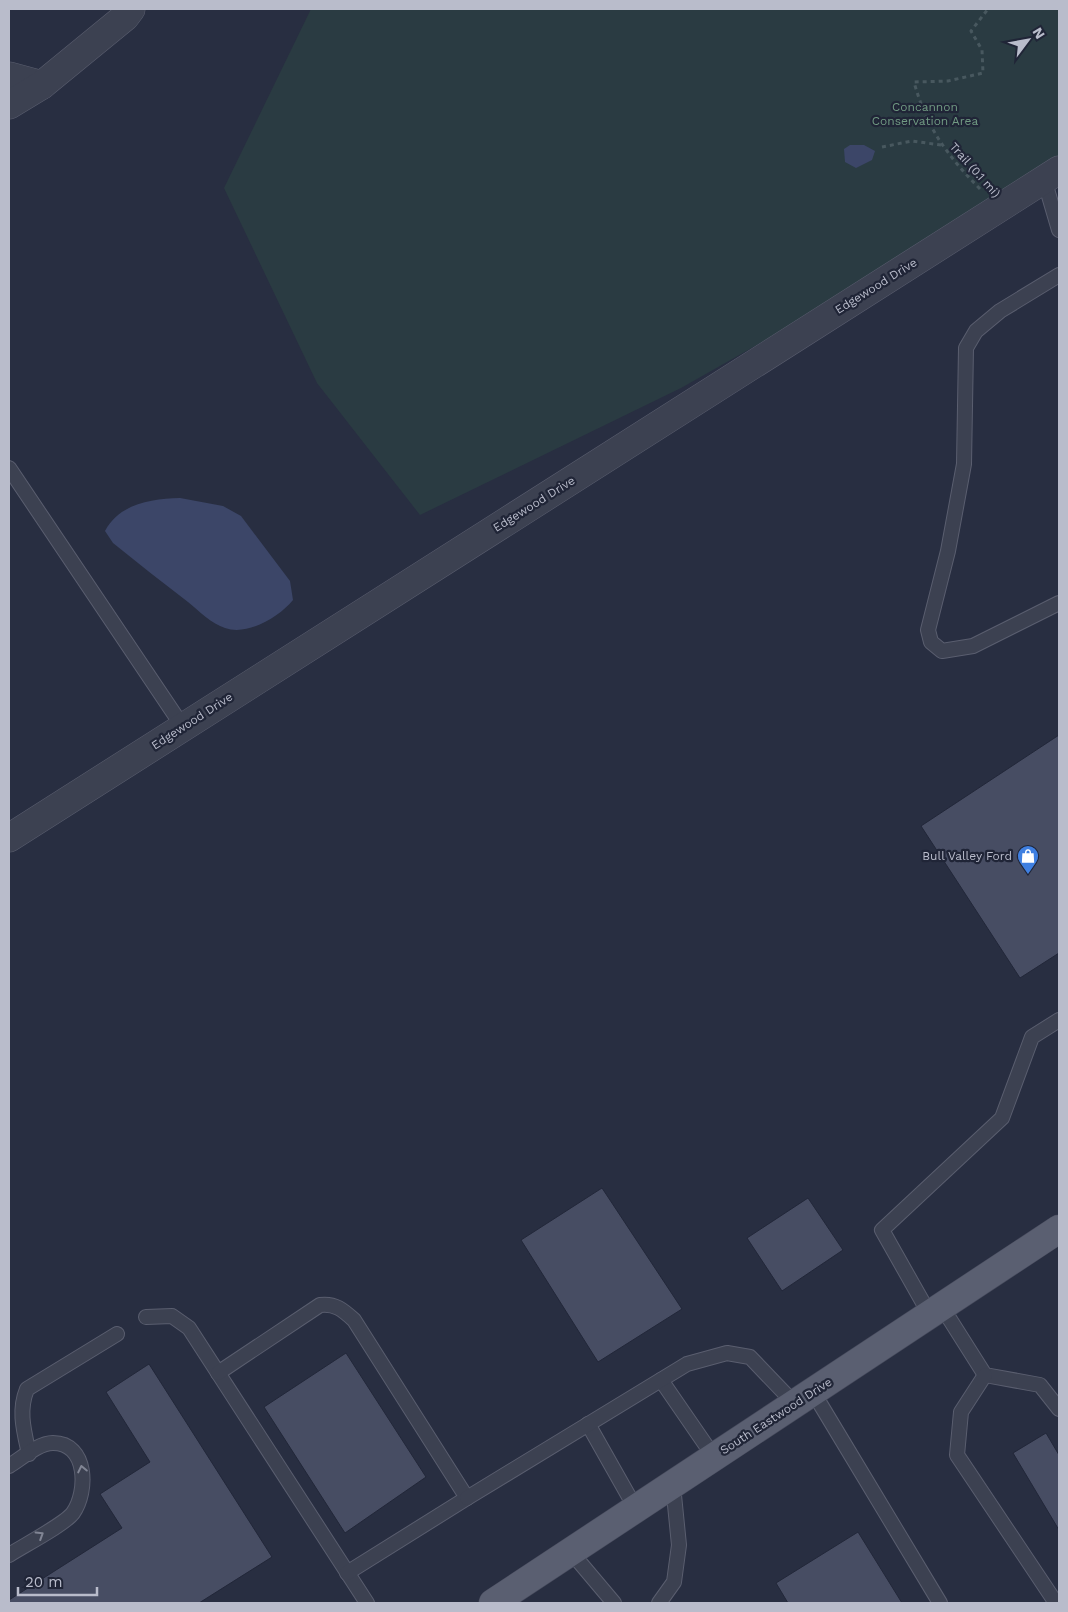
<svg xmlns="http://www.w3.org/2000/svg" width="1068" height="1612" font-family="'Work Sans',sans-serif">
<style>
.green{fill:#2a3b42}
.water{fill:#3c4668}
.building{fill:#474d63;stroke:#222739}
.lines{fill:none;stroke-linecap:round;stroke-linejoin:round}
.lane-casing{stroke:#5a5e6f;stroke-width:16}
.street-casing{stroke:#5a5e6f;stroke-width:29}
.primary-casing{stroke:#45495b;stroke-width:29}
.path{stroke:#48585f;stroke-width:3;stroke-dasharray:4 4;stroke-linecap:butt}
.lane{stroke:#3c4151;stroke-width:14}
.street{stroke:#3c4151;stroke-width:28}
.primary{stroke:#5a5f71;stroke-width:28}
.oneway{stroke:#818594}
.labels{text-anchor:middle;stroke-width:4.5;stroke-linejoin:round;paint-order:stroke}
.park-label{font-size:12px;fill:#719b83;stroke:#202537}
.street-label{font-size:12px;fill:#b9bccb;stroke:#202537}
.poi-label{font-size:12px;fill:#b9bccb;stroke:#202537;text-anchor:end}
</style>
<rect width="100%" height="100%" fill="#282e41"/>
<polygon class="green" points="311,9 1059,9 1059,174 681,388 420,515 317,383 224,188"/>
<g class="water">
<polygon points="850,145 864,145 875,151 872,160 856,168 845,162 844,149"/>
<path d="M 180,498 L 223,506 L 241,516 L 290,581 L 293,600 C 279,617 248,636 225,628 C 212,624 199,611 188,602 C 163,583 138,563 113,543 L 105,531 C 120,503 152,499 180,498 Z"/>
</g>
<g class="building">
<polygon points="1059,735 1059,953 1020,978 921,826"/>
<polygon points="602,1188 682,1309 598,1362 521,1240"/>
<polygon points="808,1198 843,1250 782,1291 747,1238"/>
<polygon points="346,1353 426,1477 345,1533 264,1407"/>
<polygon points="149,1364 272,1557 199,1603 9,1603 9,1600 122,1528 100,1494 150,1462 106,1392"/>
<polygon points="1046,1433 1059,1455 1059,1530 1013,1453"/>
<polygon points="858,1532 902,1603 788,1603 776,1583"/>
</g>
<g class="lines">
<g class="lane-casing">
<g id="lane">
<polyline points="1044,179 1059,230"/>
<polyline points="1059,275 1000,311 976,331 966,348 964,464 948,551 928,630 931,642 942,651 973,646 1059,603"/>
<polyline points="9,468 183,727"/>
<polyline points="942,1307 985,1375 1040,1385 1059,1409"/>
<polyline points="930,1315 882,1230 1002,1118 1032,1037 1059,1020"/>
<polyline points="146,1317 172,1316 189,1328 367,1603"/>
<path d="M 218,1373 L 320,1305 C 335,1303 343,1310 354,1320 L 467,1498 L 347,1573"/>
<polyline points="985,1375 961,1412 957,1455 1056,1603"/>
<polyline points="661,1380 714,1457"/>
<polyline points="813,1392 940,1603"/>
<polyline points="588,1424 636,1509"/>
<path d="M 29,1454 C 24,1431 18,1411 27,1389 L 117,1334"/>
<path d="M 9,1466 C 21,1459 38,1443 53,1443 C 88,1443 88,1492 73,1513 C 65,1524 23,1546 9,1555"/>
<polyline points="467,1498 687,1364 727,1353 750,1357 795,1404"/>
<polyline points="571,1552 614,1603"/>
<polyline points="659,1603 674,1582 679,1545 673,1485"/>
</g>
</g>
<g class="street-casing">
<g id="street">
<polyline points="9,76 42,85"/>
<polyline points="9,105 42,85 125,17 131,9"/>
<polyline points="9,838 1059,170"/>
</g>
</g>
<g class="primary-casing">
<polyline id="primary" points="493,1603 1059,1229"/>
</g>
<g class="path">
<polyline points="882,147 912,141 941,145"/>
<path d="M 980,189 C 947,155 927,129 914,82 L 948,81 L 983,73 L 982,50 L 971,31 L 988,9"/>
</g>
<use href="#lane" class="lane"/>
<use href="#street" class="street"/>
<use href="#primary" class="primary"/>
</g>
<defs><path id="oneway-chevron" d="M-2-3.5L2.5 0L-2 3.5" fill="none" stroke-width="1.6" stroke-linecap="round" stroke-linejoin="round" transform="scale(1.25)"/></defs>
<g class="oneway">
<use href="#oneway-chevron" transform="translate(82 1469) rotate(-102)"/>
<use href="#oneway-chevron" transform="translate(40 1535) rotate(-32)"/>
</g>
<defs>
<g id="shop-pin" transform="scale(1.125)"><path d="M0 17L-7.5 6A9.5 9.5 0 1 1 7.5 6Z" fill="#3f7fe0" stroke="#202537"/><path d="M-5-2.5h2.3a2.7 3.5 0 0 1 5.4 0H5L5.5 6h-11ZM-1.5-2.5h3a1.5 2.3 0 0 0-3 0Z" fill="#fff"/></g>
</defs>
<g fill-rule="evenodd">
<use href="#shop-pin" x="1028" y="856"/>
</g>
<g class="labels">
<g class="park-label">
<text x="925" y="111">Concannon<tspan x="925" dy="14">Conservation Area</tspan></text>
</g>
<g class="street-label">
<text transform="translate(975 170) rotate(48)" y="4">Trail (0.1 mi)</text>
<text transform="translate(876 286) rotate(-32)" y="4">Edgewood Drive</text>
<text transform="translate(534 504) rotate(-32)" y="4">Edgewood Drive</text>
<text transform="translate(192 721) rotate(-33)" y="4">Edgewood Drive</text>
<text transform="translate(776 1416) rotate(-33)" y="4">South Eastwood Drive</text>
</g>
<g class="poi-label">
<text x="1012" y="860">Bull Valley Ford</text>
</g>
</g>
<rect width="1068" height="1612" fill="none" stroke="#b9bccb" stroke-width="20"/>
<g transform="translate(1028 40) rotate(58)" stroke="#202537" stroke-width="4" paint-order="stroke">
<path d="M0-4L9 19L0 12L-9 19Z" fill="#b9bccb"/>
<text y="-8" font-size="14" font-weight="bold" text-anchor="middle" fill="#b9bccb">N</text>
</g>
<path d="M18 1587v8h79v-8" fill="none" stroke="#b9bccb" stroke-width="2.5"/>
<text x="25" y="1587" font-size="15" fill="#b9bccb" stroke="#202537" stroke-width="4" paint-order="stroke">20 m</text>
</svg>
